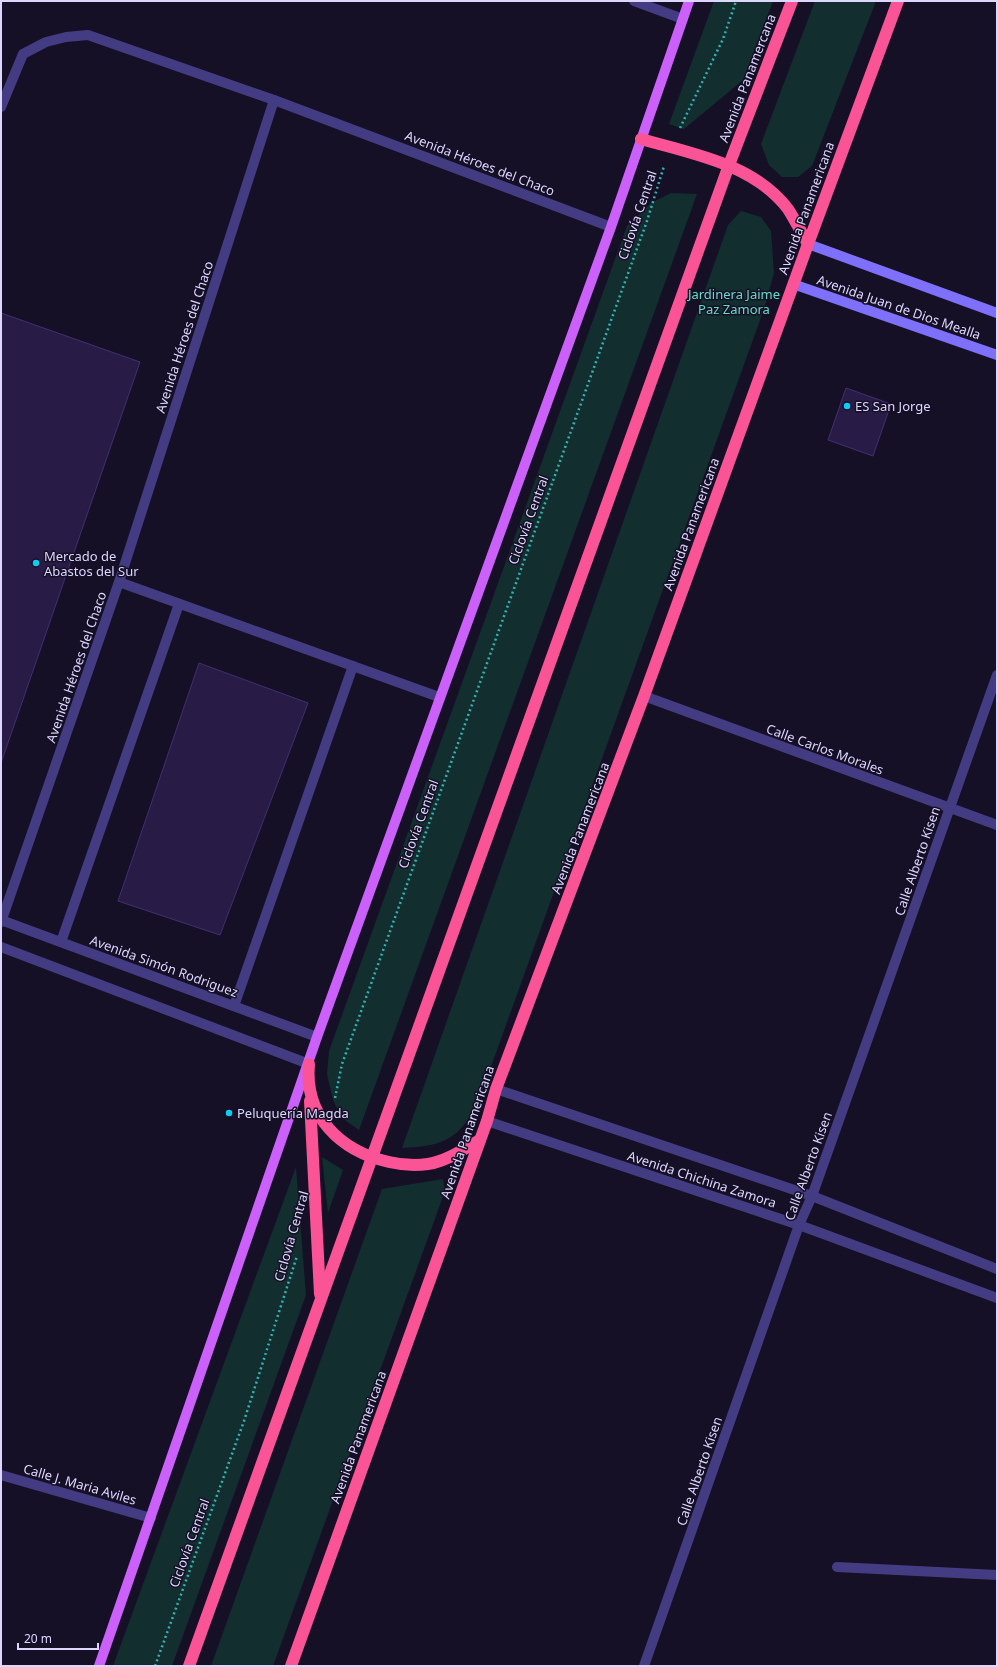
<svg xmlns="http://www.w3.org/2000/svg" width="998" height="1667" font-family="'Noto Sans',sans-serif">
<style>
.green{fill:#132e2f}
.building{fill:#281c46;stroke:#412f71}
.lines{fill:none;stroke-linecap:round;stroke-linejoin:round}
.path{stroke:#33b2b5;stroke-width:2.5;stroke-dasharray:2 3;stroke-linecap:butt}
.lane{stroke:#443c83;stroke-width:10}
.street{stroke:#443c83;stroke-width:10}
.secondary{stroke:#7e70fb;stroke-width:10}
.primary{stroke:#cc60fa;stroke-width:10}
.highway{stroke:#fa5497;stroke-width:12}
.poi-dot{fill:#07cef8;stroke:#151026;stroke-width:1.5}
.labels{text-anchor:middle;stroke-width:3;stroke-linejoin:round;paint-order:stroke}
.street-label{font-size:13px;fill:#ddd6fe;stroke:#151026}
.park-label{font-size:13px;fill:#63dcc7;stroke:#151026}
.poi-label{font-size:13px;fill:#ddd6fe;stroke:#151026;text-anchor:start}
</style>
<rect width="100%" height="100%" fill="#151026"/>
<g class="green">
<polygon points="714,1 773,1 743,80 684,129 669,124"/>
<polygon points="815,1 876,1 812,166 798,177 782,177 769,165 761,144"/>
<polygon points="671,193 697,194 359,1130 342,1118 333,1100 327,1074 329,1051 627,226 651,203"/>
<path d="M 741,211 L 761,217 L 771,231 L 774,273 L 764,309 L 479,1100 C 474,1108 470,1117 464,1125 C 448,1145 425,1147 402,1148 L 728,225 Z"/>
<polygon points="322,1157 343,1170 328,1213"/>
<polygon points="296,1167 306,1295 172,1666 113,1666"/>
<polygon points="443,1179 445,1191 273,1666 211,1666 382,1189"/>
</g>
<g class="building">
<polygon points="1,313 140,362 1,763"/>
<polygon points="846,388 891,404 873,456 828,440"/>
<polygon points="199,663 308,703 220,935 118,901"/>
</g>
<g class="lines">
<g class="path">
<polyline points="680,128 723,39 736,1"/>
<polyline points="335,1098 342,1064 647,221 664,166"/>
<polyline points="155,1666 244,1421 297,1256"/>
</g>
<g class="lane">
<polyline points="634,1 683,19"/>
<polyline points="61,942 179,604"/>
<polyline points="234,1006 353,666"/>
<polyline points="837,1567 997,1575"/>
</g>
<g class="street">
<polyline points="1,107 23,54 46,42 66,37 88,35 274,100 611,227"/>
<polyline points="119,582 439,697"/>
<polyline points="644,696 997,825"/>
<polyline points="1,920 317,1037"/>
<polyline points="1,922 119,582 274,100"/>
<polyline points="1,947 309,1064"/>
<polyline points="496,1089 812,1196 997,1269"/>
<polyline points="487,1121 799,1225 997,1298"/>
<polyline points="1,1475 151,1518"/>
<polyline points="644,1666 799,1225 812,1196 997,675"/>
</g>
<g class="secondary">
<polyline points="808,244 997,313"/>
<polyline points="793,284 997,355"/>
</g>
<polyline class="primary" points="99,1666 317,1037 611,227 689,1"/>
<g class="highway">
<path d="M 641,139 C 693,154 754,164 788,209 C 795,220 801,232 808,244"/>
<path d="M 309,1064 C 304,1116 340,1151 389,1162 C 402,1165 414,1166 428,1164 C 447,1161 464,1149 480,1140"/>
<polyline points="310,1101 320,1294"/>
<polyline points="189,1666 729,165 792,1"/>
<polyline points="291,1666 487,1121 496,1089 644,696 808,244 898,1"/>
</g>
</g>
<g class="poi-dot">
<circle cx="847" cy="406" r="4"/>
<circle cx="36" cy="563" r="4"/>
<circle cx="229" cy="1113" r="4"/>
</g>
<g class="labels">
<g class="street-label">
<text transform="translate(747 78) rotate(-69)" y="5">Avenida Panamercana</text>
<text transform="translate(480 163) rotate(21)" y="5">Avenida Héroes del Chaco</text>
<text transform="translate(806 208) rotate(-70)" y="5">Avenida Panamericana</text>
<text transform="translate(637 215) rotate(-71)" y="5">Ciclovía Central</text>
<text transform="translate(899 307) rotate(19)" y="5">Avenida Juan de Dios Mealla</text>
<text transform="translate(184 337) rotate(-72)" y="5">Avenida Héroes del Chaco</text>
<text transform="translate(528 520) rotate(-70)" y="5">Ciclovía Central</text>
<text transform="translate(691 524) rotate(-70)" y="5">Avenida Panamericana</text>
<text transform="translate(76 667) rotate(-71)" y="5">Avenida Héroes del Chaco</text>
<text transform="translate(825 749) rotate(20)" y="5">Calle Carlos Morales</text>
<text transform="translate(418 824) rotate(-70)" y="5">Ciclovía Central</text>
<text transform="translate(580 828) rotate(-69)" y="5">Avenida Panamericana</text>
<text transform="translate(917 861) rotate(-71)" y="5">Calle Alberto Kisen</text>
<text transform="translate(164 966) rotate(20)" y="5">Avenida Simón Rodriguez</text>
<text transform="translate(467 1132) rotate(-71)" y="5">Avenida Panamericana</text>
<text transform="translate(808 1166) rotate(-70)" y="5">Calle Alberto Kisen</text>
<text transform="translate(702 1179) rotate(18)" y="5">Avenida Chichina Zamora</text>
<text transform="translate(291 1236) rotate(-74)" y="5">Ciclovía Central</text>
<text transform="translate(358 1437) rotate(-70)" y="5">Avenida Panamericana</text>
<text transform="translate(699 1471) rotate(-71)" y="5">Calle Alberto Kisen</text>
<text transform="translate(80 1484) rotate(16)" y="5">Calle J. Maria Aviles</text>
<text transform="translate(189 1543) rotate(-70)" y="5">Ciclovía Central</text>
</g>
<g class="park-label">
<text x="734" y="299">Jardinera Jaime<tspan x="734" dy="15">Paz Zamora</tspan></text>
</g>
<g class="poi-label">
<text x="855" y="411">ES San Jorge</text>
<text x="44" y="561">Mercado de<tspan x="44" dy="15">Abastos del Sur</tspan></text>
<text x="237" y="1118">Peluquería Magda</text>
</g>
</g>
<rect width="998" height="1667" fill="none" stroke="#ddd6fe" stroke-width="4"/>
<path d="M18 1643v6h80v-6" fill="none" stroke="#ddd6fe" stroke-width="2"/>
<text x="24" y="1643" font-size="12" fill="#ddd6fe" stroke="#151026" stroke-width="3" paint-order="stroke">20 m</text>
</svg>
